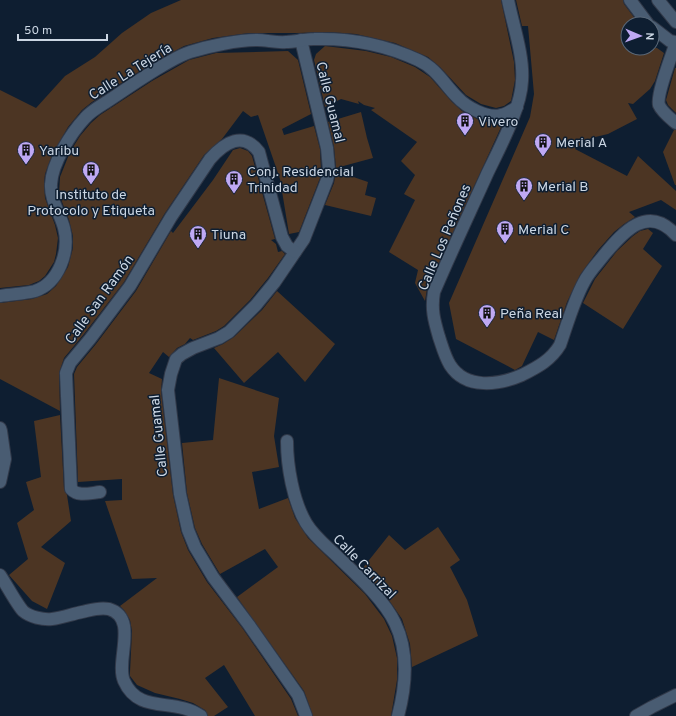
<svg xmlns="http://www.w3.org/2000/svg" width="676" height="716" font-family="Overpass,sans-serif">
<style>
.building{fill:#4c3523}
.lines{fill:none;stroke-linecap:round;stroke-linejoin:round}
.minor-casing{stroke:#313949;stroke-width:14}
.minor{stroke:#495c72;stroke-width:12}
.labels{text-anchor:middle;stroke-width:3;stroke-linejoin:round;paint-order:stroke}
.street-label{font-size:14px;fill:#cbd6e3;stroke:#0e1e31}
.poi-label{font-size:14px;fill:#cbd6e3;stroke:#0e1e31;text-anchor:start}
</style>
<rect width="100%" height="100%" fill="#0e1e31"/>
<g class="building">
<polygon points="181,0 501,0 514,62 515,80 511,101 504,106 496,108 481,104 466,95 440,67 428,57 395,43 356,34 328,32 297,33 249,33 213,38 184,46 151,64 92,102 82,110 68,127 52,155 45,174 44,183 45,198 55,225 58,238 56,254 54,262 45,276 39,281 29,285 0,288 0,90 36,108 65,76 95,57 122,33 151,13"/>
<polygon points="516,0 623,0 624,4 639,24 628,24 628,48 657,48 664,53 655,81 650,89 633,104 628,103 637,119 608,134 591,138 575,149 627,176 638,156 676,191 676,210 661,200 629,212 635,217 624,224 614,232 598,250 580,275 567,302 554,340 538,332 522,366 515,370 456,339 449,303 530,117 534,94 528,26 522,26"/>
<polygon points="325,46 366,51 391,57 415,67 430,77 452,102 462,111 481,121 502,125 434,274 427,289 425,301 415,283 418,270 389,252 415,200 404,194 415,175 401,161 417,142 371,110 375,108 364,105 358,101 359,104 341,99 325,107 314,60 316,54"/>
<polygon points="288,51 298,60 311,114 282,129 284,135 314,126 320,149 321,170 320,178 299,232 289,234 280,179 258,115 251,117 243,111 222,139 204,155 165,213 124,282 84,334 64,358 59,373 60,411 0,379 0,303 32,299 47,294 56,286 68,267 73,248 73,236 69,220 59,194 60,177 70,152 80,136 91,123 100,115 152,81 189,60 216,53"/>
<polygon points="675,68 676,68 676,113 668,105 666,100"/>
<polygon points="361,112 367,138 373,158 336,168 334,147 328,122"/>
<polygon points="674,130 676,130 676,185 675,185 663,152"/>
<polygon points="240,148 248,151 252,156 275,239 271,240 276,244 278,252 282,251 285,254 268,278 250,300 224,326 216,331 193,340 190,338 185,344 177,348 169,357 163,352 149,373 162,379 161,391 173,495 181,532 188,550 207,582 243,629 291,699 298,716 255,716 224,665 205,678 228,707 214,716 208,716 205,710 193,703 180,699 155,693 137,685 130,676 130,672 132,631 130,620 124,610 120,606 157,578 132,579 105,501 122,500 122,479 78,482 74,374 77,367 96,344 136,291 171,231 173,233 213,180 233,150"/>
<polygon points="336,171 368,182 365,195 376,198 371,216 325,205 334,183"/>
<polygon points="648,229 653,233 643,249 662,266 623,329 583,303 595,279 617,251 633,236 640,231"/>
<polygon points="277,291 335,344 305,382 278,352 244,383 214,348 223,344 234,337 262,310"/>
<polygon points="219,378 279,398 274,436 279,467 252,472 259,509 288,498 295,518 308,538 365,594 384,619 392,636 397,658 397,680 391,716 313,716 304,691 237,597 278,567 265,549 220,574 202,544 195,528 187,493 182,443 213,440"/>
<polygon points="60,415 64,489 67,495 71,521 41,547 65,563 47,609 32,601 9,575 28,559 17,523 34,510 26,482 41,477 34,421"/>
<polygon points="438,527 460,560 450,567 467,600 478,636 412,667 410,644 402,619 384,593 362,569 389,535 405,550"/>
</g>
<g class="lines">
<g class="minor-casing">
<g id="minor">
<path d="M 508,0 C 513,25 524,56 522,81 C 521,108 500,147 488,172 C 470,212 451,252 434,292 C 431,309 434,320 439,337 C 442,346 445,357 450,365 C 466,390 499,385 522,375 C 538,367 551,360 560,345 C 567,325 574,300 584,282 C 589,272 598,263 604,255 C 624,231 648,204 676,235"/>
<polyline points="630,0 648,24"/>
<polyline points="658,0 676,22"/>
<polyline points="652,27 670,41 676,42"/>
<polyline points="301,40 327,148 329,170 327,180 304,239 274,283 256,305 229,332 219,338 193,348 182,354 176,359 171,374 168,390 180,494 188,530 195,547 213,577 249,625 298,695 306,716"/>
<path d="M 676,42 C 672,55 656,95 659,105 C 662,112 670,118 676,123"/>
<path d="M 0,296 C 12,294 24,294 35,291 C 59,283 70,251 64,228 C 60,213 50,200 51,184 C 52,163 71,133 85,118 C 91,111 100,106 108,101 C 126,89 143,77 162,66 C 171,61 180,55 190,52 C 209,46 238,40 257,40 C 267,40 276,43 286,42 C 295,42 305,39 314,39 C 350,38 386,45 418,60 C 436,68 444,84 457,97 C 466,107 488,119 501,115 C 507,114 512,110 517,107"/>
<polyline points="0,428 1,431 5,459 0,482"/>
<path d="M 287,441 C 287,466 293,501 306,523 C 315,538 328,547 340,559 C 358,576 385,601 395,623 C 409,652 406,686 398,716"/>
<path d="M 100,492 C 90,493 78,497 71,489 L 66,373 L 70,363 L 90,339 L 130,286 L 171,217 L 210,159 C 225,142 243,131 259,152 L 282,237 L 287,246 L 295,252"/>
<path d="M 0,575 C 6,584 16,603 23,611 C 30,617 43,620 52,619 C 62,618 72,614 82,612 C 91,610 99,607 109,609 C 139,618 115,661 124,681 C 139,715 174,697 201,716"/>
<polyline points="636,716 652,707 676,695"/>
</g>
</g>
<use href="#minor" class="minor"/>
</g>
<defs>
<g id="building-pin" transform="scale(0.9)"><path d="M0 17L-7.5 6A9.5 9.5 0 1 1 7.5 6Z" fill="#bfa9f4" stroke="#0e1e31"/><path d="M-4-6H4V6H1V3H-1V6H-4ZM-2.5-4.3h1.7v1.8h-1.7ZM.8-4.3h1.7v1.8H.8ZM-2.5-1h1.7V.8h-1.7ZM.8-1h1.7V.8H.8Z" fill="#111"/></g>
</defs>
<g fill-rule="evenodd">
<use href="#building-pin" x="465" y="121"/>
<use href="#building-pin" x="543" y="142"/>
<use href="#building-pin" x="26" y="150"/>
<use href="#building-pin" x="91" y="170"/>
<use href="#building-pin" x="234" y="179"/>
<use href="#building-pin" x="524" y="186"/>
<use href="#building-pin" x="505" y="229"/>
<use href="#building-pin" x="198" y="234"/>
<use href="#building-pin" x="487" y="313"/>
</g>
<g class="labels">
<g class="street-label">
<text transform="translate(130 71) rotate(-32)" y="5">Calle La Tejería</text>
<text transform="translate(331 102) rotate(76)" y="5">Calle Guamal</text>
<text transform="translate(444 237) rotate(-67)" y="5">Calle Los Peñones</text>
<text transform="translate(99 299) rotate(-54)" y="5">Calle San Ramón</text>
<text transform="translate(158 436) rotate(-96)" y="5">Calle Guamal</text>
<text transform="translate(365 566) rotate(46)" y="5">Calle Carrizal</text>
</g>
<g class="poi-label">
<text x="478" y="126">Vivero</text>
<text x="556" y="147">Merial A</text>
<text x="39" y="155">Yaribu</text>
<text x="247" y="176">Conj. Residencial<tspan x="247" dy="16">Trinidad</tspan></text>
<text x="537" y="191">Merial B</text>
<text x="91" y="199" text-anchor="middle">Instituto de<tspan x="91" dy="16">Protocolo y Etiqueta</tspan></text>
<text x="518" y="234">Merial C</text>
<text x="211" y="239">Tiuna</text>
<text x="500" y="318">Peña Real</text>
</g>
</g>
<g transform="translate(640 36) rotate(92)"><circle r="19" fill="#0e1e31" stroke="#5a6878"/>
<path d="M0-3L7 15L0 10L-7 15Z" fill="#bfa9f4"/>
<text y="-6" font-size="11" font-weight="bold" text-anchor="middle" fill="#cbd6e3">N</text>
</g>
<path d="M18 34v6h89v-6" fill="none" stroke="#cbd6e3" stroke-width="2"/>
<text x="24" y="34" font-size="12" fill="#cbd6e3" stroke="#0e1e31" stroke-width="3" paint-order="stroke">50 m</text>
</svg>
